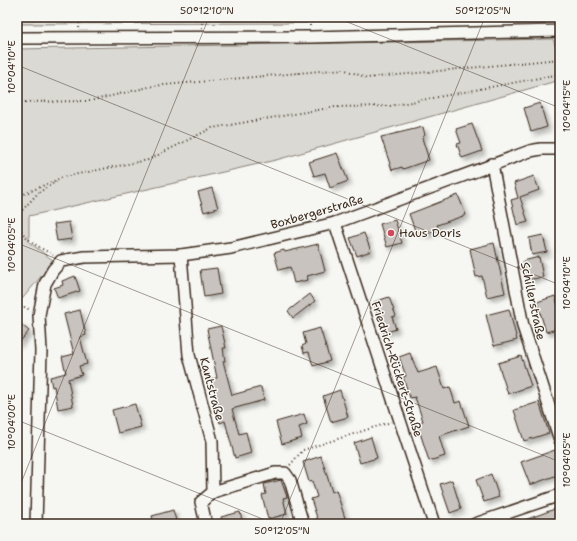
<svg xmlns="http://www.w3.org/2000/svg" width="577" height="541" font-family="'Shantell Sans',sans-serif">
<style>
.green{fill:#dad9d3;stroke:#8a8278}
.building{fill:#c8c3be;stroke:#3b2a1e;filter:url(#shadow)}
.lines{fill:none;stroke-linecap:round;stroke-linejoin:round}
.minor-casing{stroke:#3b2a1e;stroke-width:14}
.path{stroke:#3b2a1e;stroke-width:2;stroke-dasharray:1 3;stroke-linecap:butt}
.minor{stroke:#f6f6f2;stroke-width:11}
.ticks{fill:none;stroke:#3b2a1e;stroke-width:1;stroke-opacity:0.45}
.poi-dot{fill:#d1495b;stroke:#f6f6f2;stroke-width:1.5}
.labels{text-anchor:middle;stroke-width:3;stroke-linejoin:round;paint-order:stroke}
.street-label{font-size:12px;fill:#3b2a1e;stroke:#f6f6f2}
.poi-label{font-size:12px;fill:#3b2a1e;stroke:#f6f6f2;text-anchor:start}
.neatline{fill:none;stroke:#3b2a1e;stroke-width:1.5}
.ticks-label{font-size:10px;text-anchor:middle;fill:#3b2a1e}
</style>
<defs>
<filter id="shadow"><feDropShadow dx="3.5" dy="3.5" stdDeviation="2" flood-color="#0004"/></filter>
</defs>
<rect width="100%" height="100%" fill="#f6f6f2"/>
<filter id="ink" filterUnits="userSpaceOnUse"><feTurbulence type="fractalNoise" baseFrequency=".025" numOctaves="2"/><feDisplacementMap in="SourceGraphic" scale="8" xChannelSelector="R" yChannelSelector="G"/><feConvolveMatrix kernelMatrix="1 2 1 2 8 2 1 2 1" color-interpolation-filters="sRGB"/></filter>
<g filter="url(#ink)">
<g class="green">
<polygon points="17,17 307,17 307,23 17,24"/>
<polygon points="553,39 560,61 560,80 276,160 29,216 29,242 54,261 17,305 17,49"/>
</g>
<g class="building">
<polygon points="540,103 547,127 531,132 524,108"/>
<polygon points="472,124 482,151 462,158 457,144 461,143 456,129"/>
<polygon points="423,127 425,135 422,138 429,160 403,169 402,167 392,170 381,137"/>
<polygon points="337,153 348,181 330,188 325,173 314,176 309,162"/>
<polygon points="534,176 539,190 520,197 528,222 517,225 511,200 518,198 514,183"/>
<polygon points="212,188 218,208 204,212 198,192"/>
<polygon points="458,195 466,215 437,225 439,230 424,235 422,231 416,233 409,214"/>
<polygon points="395,220 402,243 387,247 380,224"/>
<polygon points="69,222 72,239 57,241 54,224"/>
<polygon points="364,233 371,251 357,256 350,238"/>
<polygon points="543,235 547,252 532,255 529,238"/>
<polygon points="494,243 505,293 487,297 482,276 476,277 470,249"/>
<polygon points="318,244 325,271 307,276 308,280 294,283 290,267 279,270 274,253 284,250 285,252"/>
<polygon points="539,257 543,277 527,280 523,261"/>
<polygon points="217,268 221,294 204,297 200,270"/>
<polygon points="75,276 80,291 58,298 54,288 63,285 62,281"/>
<polygon points="310,294 315,301 293,318 288,311"/>
<polygon points="555,296 560,312 560,328 546,332 537,302"/>
<polygon points="389,297 396,316 392,317 396,329 384,333 374,302"/>
<polygon points="509,309 517,340 494,346 486,315"/>
<polygon points="80,310 86,335 80,337 87,364 79,366 82,375 68,379 73,406 58,409 54,386 52,387 50,377 66,373 62,357 74,354 64,314"/>
<polygon points="17,321 29,331 17,345"/>
<polygon points="221,326 226,348 223,348 225,361 223,361 232,395 261,387 264,400 232,409 239,434 246,432 251,453 235,458 225,421 220,423 215,405 218,404 211,379 217,378 207,329"/>
<polygon points="320,328 330,361 313,366 309,352 304,353 302,346 306,344 303,333"/>
<polygon points="410,353 418,373 437,367 444,389 450,387 455,403 461,401 469,426 439,436 445,456 429,461 417,423 423,421 415,397 410,398 403,377 406,376 399,357"/>
<polygon points="521,356 531,386 508,394 498,363"/>
<polygon points="340,390 348,417 331,422 323,396"/>
<polygon points="539,402 549,433 524,441 514,410"/>
<polygon points="135,404 141,427 118,433 112,410"/>
<polygon points="304,414 307,424 299,427 302,438 282,444 276,422"/>
<polygon points="371,437 377,458 360,463 354,443"/>
<polygon points="555,450 560,465 560,474 530,485 521,462"/>
<polygon points="321,456 332,492 336,490 345,518 343,519 345,524 319,524 311,499 317,497 312,481 309,482 303,462"/>
<polygon points="491,474 499,497 484,502 476,480"/>
<polygon points="281,480 287,497 283,498 287,514 268,519 262,495 266,494 264,484"/>
<polygon points="452,480 461,509 450,513 440,484"/>
<polygon points="560,507 560,524 517,524 517,523"/>
<polygon points="173,510 177,524 154,524 152,516"/>
<polygon points="240,512 243,524 222,524 221,517"/>
</g>
<g class="lines">
<g class="minor-casing">
<g id="minor">
<polyline points="17,38 311,37 560,31"/>
<polyline points="492,164 523,326 560,440"/>
<polyline points="335,223 434,524"/>
<polyline points="181,255 189,355 212,441 213,492 201,502 206,524"/>
<polyline points="213,492 275,473 285,473 290,480 303,524"/>
<polyline points="36,524 41,351 39,315 45,284 53,270 61,261 84,257 181,255 231,248 335,223 530,151 541,149 560,149"/>
<polyline points="475,524 560,495"/>
</g>
</g>
<g class="path">
<polyline points="310,17 310,26"/>
<polyline points="79,28 80,17"/>
<polyline points="202,28 202,17"/>
<polyline points="17,102 90,101 153,86 343,69 367,78 560,59"/>
<polyline points="17,197 63,177 148,160 212,128 335,107 390,106 560,74"/>
<path d="M 19,215 C 14,235 39,247 53,255"/>
<polyline points="17,216 38,193 57,181"/>
<polyline points="17,303 30,310"/>
<polyline points="290,465 303,450 391,422"/>
</g>
<use href="#minor" class="minor"/>
</g>
</g>
<path class="ticks" d="M 335,17 L 560,108M 17,65 L 560,285M 17,243 L 560,462M 17,420 L 275,524M 17,493 L 209,17M 280,524 L 485,17M 556,524 L 560,515"/>
<circle class="poi-dot" cx="391" cy="233" r="4"/>
<g class="labels">
<g class="street-label">
<text transform="translate(317 212) rotate(-16)" y="4">Boxbergerstraße</text>
<text transform="translate(533 301) rotate(78)" y="4">Schillerstraße</text>
<text transform="translate(397 369) rotate(72)" y="4">Friedrich-Rückert-Straße</text>
<text transform="translate(212 389) rotate(75)" y="4">Kantstraße</text>
</g>
<g class="poi-label">
<text x="399" y="237">Haus Doris</text>
</g>
</g>
<rect width="577" height="541" fill="none" stroke="#f6f6f2" stroke-width="44"/>
<rect x="22" y="22" width="533" height="497" class="neatline"/>
<g class="ticks-label">
<text x="207" y="14">50°12'10"N</text>
<text x="483" y="14">50°12'05"N</text>
<text transform="translate(11 67) rotate(-90)" y="4">10°04'10"E</text>
<text transform="translate(566 106) rotate(-90)" y="4">10°04'15"E</text>
<text transform="translate(11 245) rotate(-90)" y="4">10°04'05"E</text>
<text transform="translate(566 283) rotate(-90)" y="4">10°04'10"E</text>
<text transform="translate(11 422) rotate(-90)" y="4">10°04'00"E</text>
<text transform="translate(566 460) rotate(-90)" y="4">10°04'05"E</text>
<text x="282" y="534">50°12'05"N</text>
</g>
</svg>
